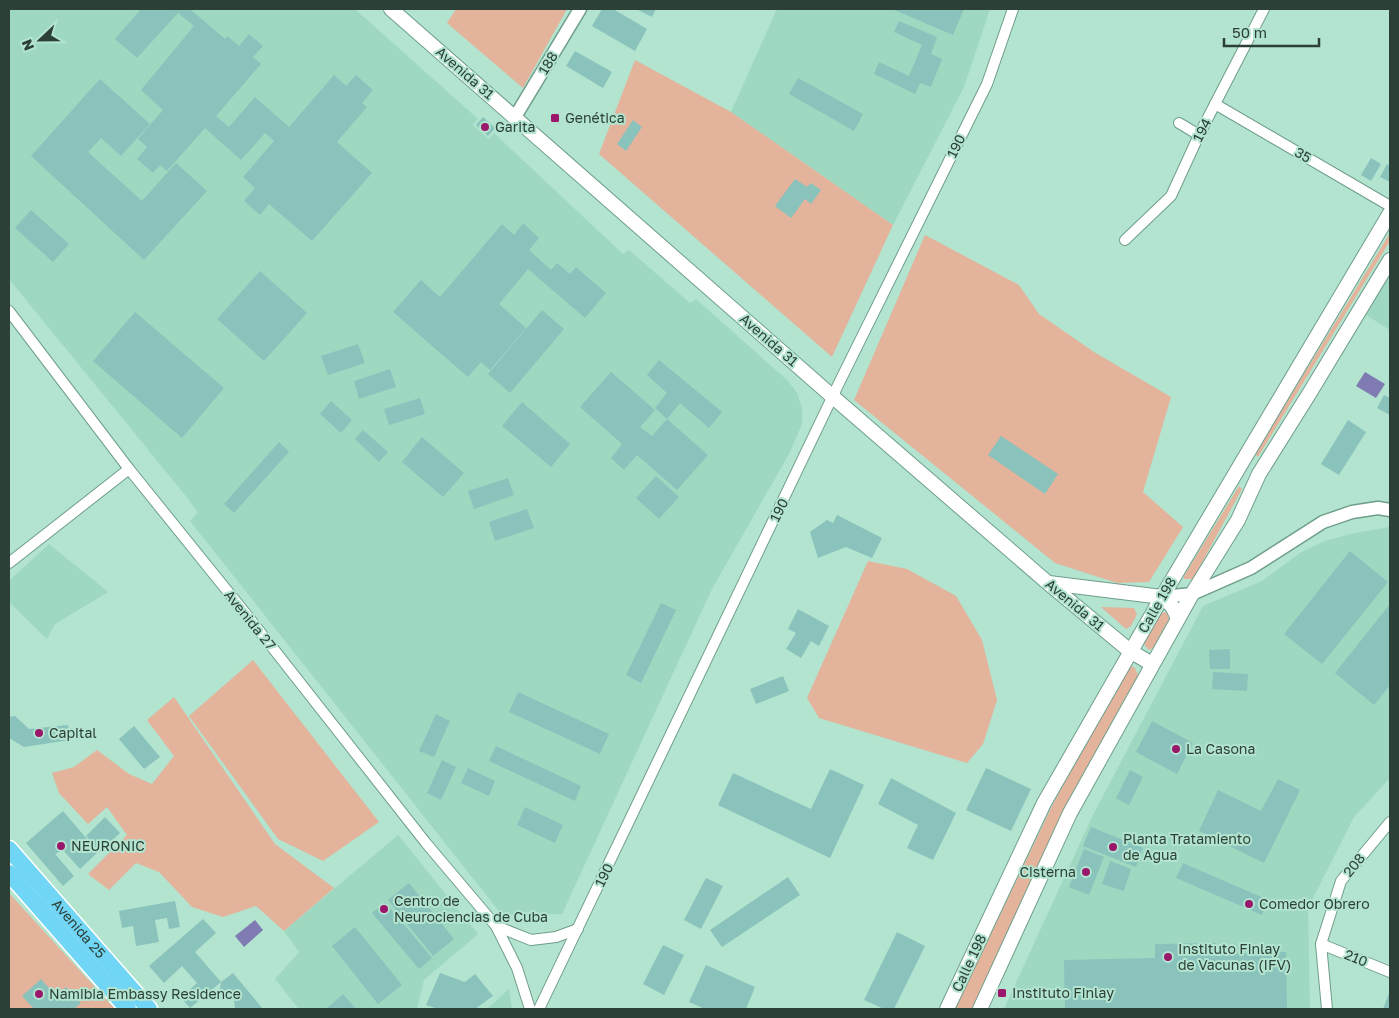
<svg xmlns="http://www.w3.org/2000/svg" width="1399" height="1018" font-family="'Golos Text',sans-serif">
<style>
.built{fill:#9fd8c1}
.green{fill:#e4b39b}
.water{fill:#817bb4}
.building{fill:#8ac2bc}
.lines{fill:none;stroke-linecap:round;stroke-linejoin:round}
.minor-casing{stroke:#6f9e8b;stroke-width:12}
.tertiary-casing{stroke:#6f9e8b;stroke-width:15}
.secondary-casing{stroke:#6f9e8b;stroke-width:16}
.primary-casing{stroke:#fff;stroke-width:19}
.minor{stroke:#fff;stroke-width:10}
.tertiary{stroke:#fff;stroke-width:12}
.secondary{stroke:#fff;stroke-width:14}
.primary{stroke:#71d5f5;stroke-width:16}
.poi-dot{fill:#9a176b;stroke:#b2e4cf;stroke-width:2}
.labels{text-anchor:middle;stroke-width:4;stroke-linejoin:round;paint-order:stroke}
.street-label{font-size:14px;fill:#2c4038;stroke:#b2e4cf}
.poi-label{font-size:14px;fill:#2c4038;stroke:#b2e4cf;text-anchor:start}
</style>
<rect width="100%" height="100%" fill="#b2e4cf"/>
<g class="built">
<polygon points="9,9 355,9 478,119 473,125 489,139 494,133 623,254 629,250 690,303 696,299 788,381 797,393 802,408 802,424 789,454 712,589 562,914 502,915 190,521 198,512 185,495 9,279"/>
<polygon points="777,9 990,9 964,87 893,225 731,112"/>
<polygon points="1390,275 1390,330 1366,315"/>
<polygon points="1390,527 1390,778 1354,817 1308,908 1310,1009 1004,1009 1093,815 1203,606 1262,581 1300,553 1322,542 1350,534"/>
<polygon points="49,544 108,592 55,624 47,639 9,602 9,581"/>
<polygon points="398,835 478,934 424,980 417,1009 299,1009 275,979 299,952 284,931"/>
<polygon points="509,989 512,1009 487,1009"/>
</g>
<g class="green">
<polygon points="456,9 567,9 523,88 447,23"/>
<polygon points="635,60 731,112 893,225 832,357 599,154"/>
<polygon points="1390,233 1390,241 1258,457 1255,454"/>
<polygon points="925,235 1019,285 1039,314 1094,352 1171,397 1143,492 1183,527 1149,582 1117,583 1055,563 854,400"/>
<polygon points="1239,486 1242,489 1193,579 1184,579 1184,576"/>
<polygon points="868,561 907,569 956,596 982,640 997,700 983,744 967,763 819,718 807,698"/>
<polygon points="1101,607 1134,608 1137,614 1131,626 1126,629"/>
<polygon points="1167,612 1169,619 1153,648 1149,650 1145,646 1144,641 1161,613"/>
<polygon points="253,660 379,822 323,861 278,839 189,716"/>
<polygon points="1131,666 1135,668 1138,675 1063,811 972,1009 955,1009 1053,804 1126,670"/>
<polygon points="174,697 275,844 334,888 284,931 256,906 223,917 192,907 159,872 136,863 109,890 88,874 127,835 107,807 88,824 59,793 52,773 74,767 97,750 129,774 152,784 174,756 147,720"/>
<polygon points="9,893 115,1009 9,1009"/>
</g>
<g class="water">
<polygon points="1365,372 1385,384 1376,398 1356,386"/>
<polygon points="255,920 263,930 244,947 235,936"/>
</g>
<g class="building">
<polygon points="141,9 190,9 225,39 227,36 239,46 249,34 263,46 253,57 261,64 216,116 229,127 255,97 289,127 334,75 346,86 356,75 373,90 362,103 367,107 337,142 372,173 312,241 269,204 260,215 244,201 255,188 243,177 274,141 265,133 241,160 205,128 167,171 160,165 153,173 137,159 147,147 138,139 163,110 141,90 194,26 178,13 137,58 115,39"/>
<polygon points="602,9 613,9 647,29 635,51 592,26"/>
<polygon points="636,9 656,9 652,17"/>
<polygon points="892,9 964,9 953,35"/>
<polygon points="899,21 937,37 931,54 942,59 931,87 920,83 915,94 874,74 879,62 909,76 922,45 894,32"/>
<polygon points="575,51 612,72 603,88 566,66"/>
<polygon points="798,78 863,114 854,131 789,94"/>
<polygon points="100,79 150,124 121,156 101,138 88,152 142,201 176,163 207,191 144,260 31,156"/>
<polygon points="483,117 495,128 488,136 476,125"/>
<polygon points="633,120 642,127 626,151 617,144"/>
<polygon points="1371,158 1381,164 1371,181 1361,175"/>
<polygon points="1387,164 1390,166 1390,182 1380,177"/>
<polygon points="795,179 807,187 811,183 821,190 811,204 805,199 791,218 775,206"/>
<polygon points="31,210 69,244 53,262 15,228"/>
<polygon points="523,223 539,238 529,250 551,270 557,263 570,274 576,267 606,293 585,318 528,269 499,304 526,328 490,370 481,362 468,377 393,312 421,280 440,297 502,224 514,235"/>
<polygon points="260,271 307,313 264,361 217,319"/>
<polygon points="542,310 564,329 510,393 488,374"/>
<polygon points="135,312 224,388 182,438 93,361"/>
<polygon points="358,344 365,363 328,375 321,356"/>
<polygon points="659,360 722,412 709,428 680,403 667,419 708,455 677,490 637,455 624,470 611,458 622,444 580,407 611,372 655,410 640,427 652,436 667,419 655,408 667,393 647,375"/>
<polygon points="390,369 396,387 359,399 354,381"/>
<polygon points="1384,395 1390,398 1390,415 1377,408"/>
<polygon points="420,398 425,414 389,425 384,409"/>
<polygon points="331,401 352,420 341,433 320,414"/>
<polygon points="522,402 570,444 551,467 502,426"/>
<polygon points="1348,420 1366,432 1339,475 1321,464"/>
<polygon points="363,430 388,452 379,462 355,439"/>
<polygon points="1001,436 1058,474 1045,494 988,455"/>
<polygon points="422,437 464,473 443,497 402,462"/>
<polygon points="279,442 289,452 234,513 224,504"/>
<polygon points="656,476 679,497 659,519 636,498"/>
<polygon points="508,478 514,495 474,509 468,491"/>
<polygon points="527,509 534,528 495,541 489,522"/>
<polygon points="837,515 882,538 872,558 846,547 818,558 810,532 827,520 833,523"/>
<polygon points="1350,551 1388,582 1322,664 1284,634"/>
<polygon points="661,603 676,610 641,683 626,675"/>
<polygon points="1390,604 1390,685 1374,705 1335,673"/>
<polygon points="798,609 829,626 819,646 811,641 801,658 786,649 796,633 788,629"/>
<polygon points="1230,649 1230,669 1210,669 1209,650"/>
<polygon points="1213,672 1248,674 1247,691 1212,689"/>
<polygon points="783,676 789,691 756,704 750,689"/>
<polygon points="518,692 609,734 600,754 509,712"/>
<polygon points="436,714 450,721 434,757 419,751"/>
<polygon points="15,716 29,729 68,725 70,740 24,747 9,738 9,717"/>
<polygon points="1152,721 1193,743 1177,774 1136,752"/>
<polygon points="134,726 160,757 144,769 119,739"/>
<polygon points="496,746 581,786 575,801 489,761"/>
<polygon points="442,760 456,767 441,800 427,793"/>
<polygon points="468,768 495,781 489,796 461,783"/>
<polygon points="986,768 1031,789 1011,831 966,810"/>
<polygon points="830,769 864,785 830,858 718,805 733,773 811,809"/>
<polygon points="1130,770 1143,777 1129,805 1116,798"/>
<polygon points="891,778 956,813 933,860 907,848 918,825 878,804"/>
<polygon points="1278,779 1300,790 1264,863 1199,831 1218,790 1261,811"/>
<polygon points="525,807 563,825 555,843 517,825"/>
<polygon points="63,811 98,852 80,869 63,850 55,854 74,876 63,886 26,843"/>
<polygon points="105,817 120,833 100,852 86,836"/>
<polygon points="1091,827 1143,848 1136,867 1083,846"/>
<polygon points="1084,849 1104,857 1089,895 1069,887"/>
<polygon points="1110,861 1131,869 1124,891 1102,884"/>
<polygon points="1183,863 1268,900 1262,915 1176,878"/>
<polygon points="788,877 800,895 722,947 710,930"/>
<polygon points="706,878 723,886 701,929 684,920"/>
<polygon points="409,883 454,939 433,956 388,900"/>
<polygon points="175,901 180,927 169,929 167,918 155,920 159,942 136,946 133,926 122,928 119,911"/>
<polygon points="385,902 432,958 419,969 372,913"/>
<polygon points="203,919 216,933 195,952 221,982 190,1008 181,998 197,983 182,966 164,983 149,966"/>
<polygon points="355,927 402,985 378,1004 332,946"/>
<polygon points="897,932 925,946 894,1009 884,1009 864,1000"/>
<polygon points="1216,943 1216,954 1286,952 1287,1009 1065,1009 1064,960 1155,958 1155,944"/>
<polygon points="663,945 684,955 664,995 643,984"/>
<polygon points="706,965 755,987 746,1009 705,1009 689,1002"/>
<polygon points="233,973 263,1009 235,1009 234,1000 220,989 221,982"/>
<polygon points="440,973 465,982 475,974 493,996 475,1009 438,1009 426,1005"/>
<polygon points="41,979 56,996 66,987 81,1003 74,1009 34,1009 22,996"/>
<polygon points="1390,991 1390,1009 1383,1009"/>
<polygon points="343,994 356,1009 326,1009"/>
</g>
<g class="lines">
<g class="minor-casing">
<g id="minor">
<polyline points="1215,104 1390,206"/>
<polyline points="1179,123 1199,135"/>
<polyline points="1125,240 1171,196 1199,135 1264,9"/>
<polyline points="9,311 129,469 250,619 426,843 496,926 517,968 530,1009"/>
<polyline points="9,563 129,469"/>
<polyline points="496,926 531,940 556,937 578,929"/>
<polyline points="1321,944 1390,972"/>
<polyline points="539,1009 840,381 987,84 1013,9"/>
<polyline points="1327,1009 1321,944 1341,881 1390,822"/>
</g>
</g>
<g class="tertiary-casing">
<g id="tertiary">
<polyline points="515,117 580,9"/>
<polyline points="1162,597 1192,594 1251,568 1323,522 1352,512 1378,508 1390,510"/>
</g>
</g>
<g class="secondary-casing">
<g id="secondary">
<polyline points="391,9 833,397 1048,583 1130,651 1152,664"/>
<polyline points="1049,583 1162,597 1172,606 1178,618"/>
<polyline points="947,1009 1044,803 1162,597 1390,213"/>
<polyline points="980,1009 1070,813 1192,594 1238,520 1259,474 1309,394 1390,260"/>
</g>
</g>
<g class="primary-casing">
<g id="primary">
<path id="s1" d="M 9,849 L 149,1009"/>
<polyline points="9,873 128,1009"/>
</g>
</g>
<use href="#minor" class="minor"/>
<use href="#tertiary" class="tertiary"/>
<use href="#secondary" class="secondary"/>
<use href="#primary" class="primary"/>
</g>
<g class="poi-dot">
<rect x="550" y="113" width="10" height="10" rx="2.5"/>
<circle cx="485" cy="127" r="5"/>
<circle cx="39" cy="733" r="5"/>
<circle cx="1176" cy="749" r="5"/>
<circle cx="61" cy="846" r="5"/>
<circle cx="1113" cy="847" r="5"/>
<circle cx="1086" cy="872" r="5"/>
<circle cx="1249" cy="904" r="5"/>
<circle cx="384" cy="909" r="5"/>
<circle cx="1168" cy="957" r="5"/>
<rect x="997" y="988" width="10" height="10" rx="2.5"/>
<circle cx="39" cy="994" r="5"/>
</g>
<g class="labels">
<g class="street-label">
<text transform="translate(548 63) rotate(-59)" y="5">188</text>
<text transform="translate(465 73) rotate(41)" y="5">Avenida 31</text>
<text transform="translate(1202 130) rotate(-63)" y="5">194</text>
<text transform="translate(956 146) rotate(-64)" y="5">190</text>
<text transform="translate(1303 155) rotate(30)" y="5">35</text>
<text transform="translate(769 340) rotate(41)" y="5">Avenida 31</text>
<text transform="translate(779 510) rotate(-64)" y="5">190</text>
<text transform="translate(1075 605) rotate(40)" y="5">Avenida 31</text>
<text transform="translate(1157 605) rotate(-60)" y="5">Calle 198</text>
<text transform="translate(250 620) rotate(51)" y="5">Avenida 27</text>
<text transform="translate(1354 865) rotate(-51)" y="5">208</text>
<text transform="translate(604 875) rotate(-64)" y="5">190</text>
<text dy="5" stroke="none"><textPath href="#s1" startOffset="106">Avenida 25</textPath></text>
<text transform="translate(1356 958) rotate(22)" y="5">210</text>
<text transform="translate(969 963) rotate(-65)" y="5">Calle 198</text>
</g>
<g class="poi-label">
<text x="565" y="123">Genética</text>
<text x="495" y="132">Garita</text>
<text x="49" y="738">Capital</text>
<text x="1186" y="754">La Casona</text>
<text x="1123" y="844">Planta Tratamiento<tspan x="1123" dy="16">de Agua</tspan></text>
<text x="71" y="851">NEURONIC</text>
<text x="1076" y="877" text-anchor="end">Cisterna</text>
<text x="394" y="906">Centro de<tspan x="394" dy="16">Neurociencias de Cuba</tspan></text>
<text x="1259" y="909">Comedor Obrero</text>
<text x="1178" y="954">Instituto Finlay<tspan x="1178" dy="16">de Vacunas (IFV)</tspan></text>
<text x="1012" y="998">Instituto Finlay</text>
<text x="49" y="999">Namibia Embassy Residence</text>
</g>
</g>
<rect width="1399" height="1018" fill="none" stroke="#2c4038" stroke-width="20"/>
<g transform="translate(40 40) rotate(248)" stroke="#b2e4cf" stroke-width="4" paint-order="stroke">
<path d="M0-4L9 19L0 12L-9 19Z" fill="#2c4038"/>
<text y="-8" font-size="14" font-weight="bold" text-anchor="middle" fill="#2c4038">N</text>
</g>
<path d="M1224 38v8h95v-8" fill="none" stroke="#2c4038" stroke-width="2.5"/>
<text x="1232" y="38" font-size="15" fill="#2c4038" stroke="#b2e4cf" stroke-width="4" paint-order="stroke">50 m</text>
</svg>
